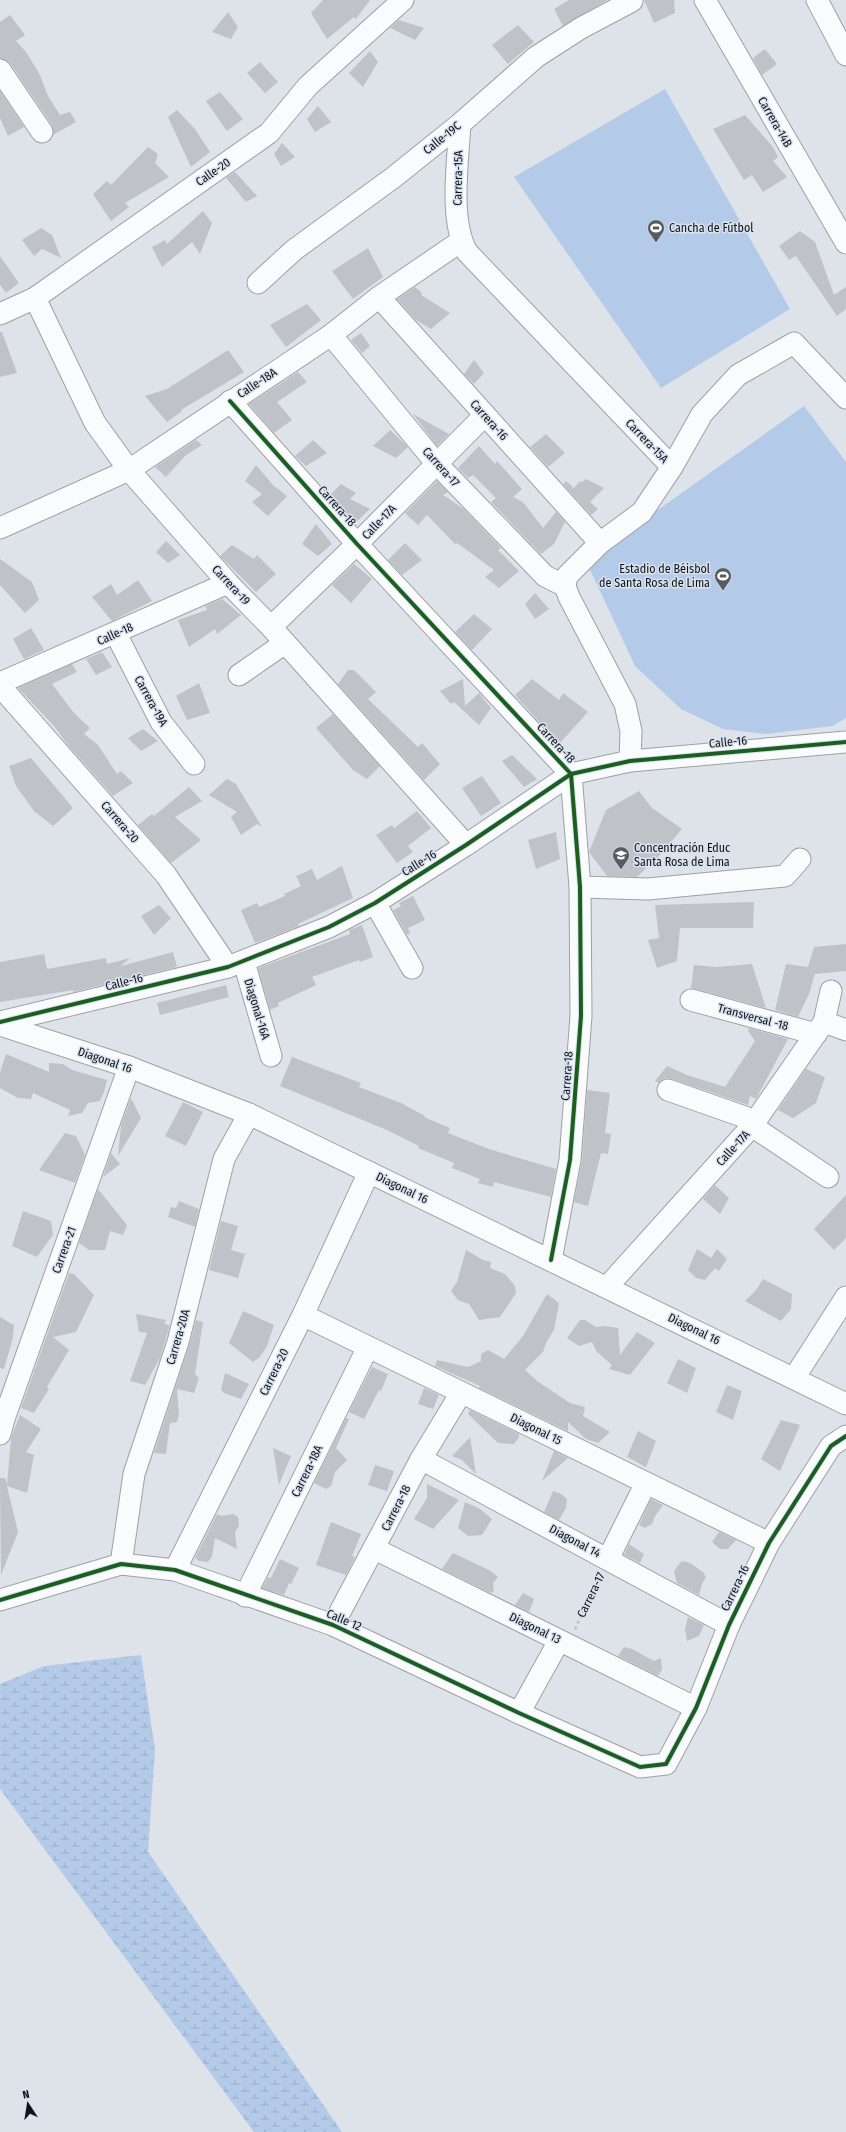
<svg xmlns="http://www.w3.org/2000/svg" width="846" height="2132" font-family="'Fira Sans Condensed',sans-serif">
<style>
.wetland{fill:url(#wetland-marsh)}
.park{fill:#b3cae9}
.building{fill:#bfc3c8}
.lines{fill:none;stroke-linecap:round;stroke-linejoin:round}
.minor-casing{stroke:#9da1a6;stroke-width:23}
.path{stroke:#bfc1c3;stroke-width:2.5;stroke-dasharray:3 3;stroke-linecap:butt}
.minor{stroke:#fafbfc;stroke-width:21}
.cycleway-casing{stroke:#d9e2ef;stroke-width:6}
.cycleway{stroke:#1b5e20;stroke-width:4}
.labels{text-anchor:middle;stroke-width:3;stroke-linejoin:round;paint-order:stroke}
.street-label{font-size:12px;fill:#101317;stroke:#d9e2ef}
.poi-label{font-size:12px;fill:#101317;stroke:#d9e2ef;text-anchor:start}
</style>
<defs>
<pattern id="wetland-marsh" width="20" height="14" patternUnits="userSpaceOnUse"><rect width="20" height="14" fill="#b3cae9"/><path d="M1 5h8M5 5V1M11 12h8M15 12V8" fill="none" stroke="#99adc7"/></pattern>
</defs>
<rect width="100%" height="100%" fill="#dee3ea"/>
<polygon class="wetland" points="141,1655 155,1750 148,1852 342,2132 254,2132 0,1789 0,1684 44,1666"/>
<g class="park">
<polygon points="665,89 790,309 661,388 514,177"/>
<polygon points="804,406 846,462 846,718 832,726 766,734 723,729 681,709 635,666 586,561"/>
</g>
<g class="building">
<polygon points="323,0 370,0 356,19 354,17 327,39 311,13"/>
<polygon points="569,0 608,0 563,26 554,9"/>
<polygon points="644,0 674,0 675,13 654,23"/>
<polygon points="228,12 238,27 231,39 212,32"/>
<polygon points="10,15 25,35 16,41 26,52 40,75 48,96 60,115 70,112 76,122 53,135 52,125 10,63 0,58 0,22"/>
<polygon points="399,20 424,28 415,40 390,28"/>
<polygon points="518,25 534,42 508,64 492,45"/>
<polygon points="765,49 777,64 762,75 753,58"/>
<polygon points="370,51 378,62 363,87 349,73"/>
<polygon points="260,62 278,82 265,93 247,73"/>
<polygon points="0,91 24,127 8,136 0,118"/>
<polygon points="220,92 243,119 227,131 206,101"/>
<polygon points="318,106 331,122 315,132 307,119"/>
<polygon points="177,110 195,129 210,152 191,167 168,117"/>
<polygon points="745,115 773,147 778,157 773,161 787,177 763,192 752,175 744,180 713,129"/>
<polygon points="282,143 295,157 281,166 274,154"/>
<polygon points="148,147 158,154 155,163 169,177 125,203 129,207 111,221 93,194 107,181 111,185"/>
<polygon points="235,172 257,196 246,202 226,178"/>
<polygon points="203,211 212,223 200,254 192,242 162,267 152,247 165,240 167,244"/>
<polygon points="41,228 52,235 61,258 42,249 34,256 22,240"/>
<polygon points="800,231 815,242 834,295 846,287 846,309 837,316 796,256 789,260 779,246"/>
<polygon points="368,248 383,277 353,299 332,271"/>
<polygon points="0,256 19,283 6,293 0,285"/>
<polygon points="415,287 422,293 421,295 450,313 431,329 416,320 397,299"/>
<polygon points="307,304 321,320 286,347 270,325"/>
<polygon points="0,332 2,332 17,373 0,377"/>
<polygon points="361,333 370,346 362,353 351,340"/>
<polygon points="228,350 244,372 181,410 182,411 167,422 145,396 167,389"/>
<polygon points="474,360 484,373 474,384 464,374"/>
<polygon points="298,372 307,382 277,402 292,420 274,433 249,404"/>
<polygon points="413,414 449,434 437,446"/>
<polygon points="390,430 408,447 396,458 373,446"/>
<polygon points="546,434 565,453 548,467 530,447"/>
<polygon points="196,440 202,445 185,456 166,477 155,467"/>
<polygon points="313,440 327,453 306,466 295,456"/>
<polygon points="479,446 495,464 497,461 522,489 513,497 523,502 543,528 556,512 565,522 554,544 541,554 491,502 496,498 473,475 468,478 458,468"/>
<polygon points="256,465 273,485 287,496 268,516 252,502 262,494 245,481"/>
<polygon points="586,479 604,488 590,502 598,509 591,515 563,484 566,481 574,488 580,481 582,482"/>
<polygon points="437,481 448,492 443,495 464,509 501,548 498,550 519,571 499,588 485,577 494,570 457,543 455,544 427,515 418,525 405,513"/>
<polygon points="341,484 356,493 350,499 370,509 355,523 330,495"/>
<polygon points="316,524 332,544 318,556 302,544"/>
<polygon points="166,541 180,555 168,563 156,552"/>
<polygon points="405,543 422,560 402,575 388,560"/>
<polygon points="232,545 254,559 257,555 276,574 256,592 220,556"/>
<polygon points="0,559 32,582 39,600 25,613 0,585"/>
<polygon points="354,564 372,579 351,603 332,585"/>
<polygon points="138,580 152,601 112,621 92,597 111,584 117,595"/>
<polygon points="535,593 549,609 535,619 525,604"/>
<polygon points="222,599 241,615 217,634 215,629 189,647 178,620 207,610 205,606"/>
<polygon points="474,614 492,629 472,650 455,632"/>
<polygon points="31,628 44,650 24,659 13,639"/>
<polygon points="102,652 112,667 96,675 86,659"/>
<polygon points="72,664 77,672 52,684 74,713 90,728 84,734 98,745 117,774 121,771 133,783 113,796 68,745 54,726 18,688"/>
<polygon points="348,670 354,670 376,692 368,699 418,747 422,743 440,764 424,780 338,684"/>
<polygon points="463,679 465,706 479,693 491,708 479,725 454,702 451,704 440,691"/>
<polygon points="532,679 559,700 563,693 588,712 559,744 515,695"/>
<polygon points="199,683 210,713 187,720 176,696"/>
<polygon points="333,714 380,766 367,779 353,770 316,728"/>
<polygon points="143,729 158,741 141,751 128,738"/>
<polygon points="512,755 537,779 524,787 502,761"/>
<polygon points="31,758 73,808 53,826 34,811 16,786 9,766"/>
<polygon points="482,776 501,803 481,816 462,788"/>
<polygon points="227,779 236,784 262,827 257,824 241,835 231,817 237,812 209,795"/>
<polygon points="189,787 202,801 175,817 201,840 171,863 138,825 152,814 154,816"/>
<polygon points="639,791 652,808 682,829 659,856 637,877 607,876 589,852 606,810"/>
<polygon points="417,811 431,828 408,846 413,852 397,863 376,835 392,825 394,828"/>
<polygon points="556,832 560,859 536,869 528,840"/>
<polygon points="342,866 353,898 298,924 299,926 255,943 241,910 257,903 259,907 285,896 284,894 301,886 296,876 312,869 317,880"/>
<polygon points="413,896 425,920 408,928 410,933 407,935 393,910 401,906 399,903"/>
<polygon points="754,902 753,928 680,928 677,961 657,968 648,940 659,938 655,905"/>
<polygon points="159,905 171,918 154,935 141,916"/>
<polygon points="362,925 373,957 360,962 359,960 312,977 316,985 278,1003 279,1006 270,1010 258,968 350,934 349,930"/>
<polygon points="846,944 846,971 815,974 809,994 798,1017 775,1010 786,964 808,967 814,947"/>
<polygon points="173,952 177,967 73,992 73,990 0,1002 0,962 44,954 47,969 106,958 107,964 130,958 121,966"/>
<polygon points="752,964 766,1008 691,988 694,965 717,967"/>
<polygon points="226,985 229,997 160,1015 157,1003"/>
<polygon points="749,1028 788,1039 756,1099 750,1096 748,1105 672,1079 665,1078 659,1083 655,1081 667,1066 687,1075 725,1087 755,1041 748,1031"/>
<polygon points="6,1054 49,1072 49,1063 63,1064 72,1070 107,1080 104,1092 100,1101 88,1103 82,1113 68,1116 70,1110 33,1093 31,1099 18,1098 0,1088 0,1073"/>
<polygon points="292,1057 361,1083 359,1087 401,1103 425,1116 424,1117 450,1128 448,1133 489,1149 556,1169 551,1197 494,1182 493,1187 478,1183 480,1179 452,1168 454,1163 418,1148 419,1146 387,1130 280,1086"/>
<polygon points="806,1069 825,1077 816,1103 793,1118 778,1110"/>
<polygon points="587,1090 610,1093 605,1133 611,1134 608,1154 601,1153 588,1206 574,1202 582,1161"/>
<polygon points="131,1098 141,1118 118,1156 121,1125"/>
<polygon points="183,1102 203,1112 186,1146 165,1136"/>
<polygon points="65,1133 76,1136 85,1155 75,1183 39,1170"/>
<polygon points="111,1153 120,1164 103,1177"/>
<polygon points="715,1185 729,1198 720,1214 703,1199"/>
<polygon points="98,1189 127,1225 123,1235 110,1231 105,1250 89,1250 79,1243"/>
<polygon points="846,1195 846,1238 834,1250 814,1229"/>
<polygon points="179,1201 199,1209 195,1227 168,1217 171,1207 176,1208"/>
<polygon points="23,1211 51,1221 53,1235 37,1257 12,1246"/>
<polygon points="221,1221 238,1226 231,1250 245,1254 238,1278 209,1270"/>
<polygon points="697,1249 711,1258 717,1249 727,1259 719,1271 715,1268 705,1280 696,1278 688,1270"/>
<polygon points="466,1250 483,1260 491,1262 490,1268 505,1274 515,1286 516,1293 500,1317 479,1320 469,1304 458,1300 451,1291 457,1282"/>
<polygon points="69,1273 74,1274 94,1295 76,1332 53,1337 69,1350 47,1387 49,1389 34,1413 21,1408"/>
<polygon points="763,1279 792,1294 791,1309 781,1321 745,1301 756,1290"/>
<polygon points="547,1294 559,1303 554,1330 546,1343 543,1352 525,1370 537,1381 570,1403 585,1407 583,1416 610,1432 598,1443 586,1439 568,1422 568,1431 479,1388 480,1386 435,1366 437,1360 468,1367 481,1361 481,1354 488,1350 504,1359 523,1336"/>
<polygon points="243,1311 274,1325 267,1346 260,1357 253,1362 229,1343"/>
<polygon points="136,1314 166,1320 164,1324 170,1325 160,1358 145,1385 130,1381 147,1333 139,1332"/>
<polygon points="0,1317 14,1325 13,1337 4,1369 0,1368"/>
<polygon points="196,1320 203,1322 195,1374 199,1378 194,1393 177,1389 179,1415 177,1422 170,1423 166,1454 154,1453 189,1346"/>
<polygon points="580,1320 585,1320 596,1327 605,1326 618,1328 620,1355 637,1332 655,1343 630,1375 609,1369 612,1365 597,1352 592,1342 579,1346 567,1338"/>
<polygon points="678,1359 696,1368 687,1393 667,1383"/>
<polygon points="372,1367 388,1374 381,1391 379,1390 364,1419 349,1412"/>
<polygon points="225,1373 249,1384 241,1399 224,1393 221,1390"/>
<polygon points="727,1385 742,1391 733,1420 716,1412"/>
<polygon points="424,1388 439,1395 433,1409 418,1404"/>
<polygon points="470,1410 519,1434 519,1437 514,1444 498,1443 468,1414"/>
<polygon points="20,1415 41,1429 26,1452 34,1455 27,1493 7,1486 18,1532 1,1575 0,1478 5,1478 7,1485 11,1438"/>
<polygon points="346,1418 349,1419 336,1448 347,1460 335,1472 331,1486 326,1489 314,1483"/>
<polygon points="781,1420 800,1425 780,1471 761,1459"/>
<polygon points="638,1431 656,1441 646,1467 627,1457"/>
<polygon points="470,1437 476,1474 462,1460 452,1456"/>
<polygon points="273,1448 291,1456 279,1485"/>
<polygon points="554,1451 568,1458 542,1481"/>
<polygon points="375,1465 394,1471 387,1491 368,1485"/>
<polygon points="427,1484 459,1500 433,1529 414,1519 427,1498"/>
<polygon points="553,1491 561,1494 567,1499 566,1508 559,1520 544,1512"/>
<polygon points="651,1499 663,1505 655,1516 652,1524 645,1528 639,1525"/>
<polygon points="465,1502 480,1509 492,1519 482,1535 468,1536 458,1528"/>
<polygon points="217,1514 222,1516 233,1514 238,1517 239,1526 235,1532 237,1549 215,1538 212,1557 208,1562 199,1561 195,1558"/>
<polygon points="331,1522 361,1534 352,1556 355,1557 346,1575 316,1565"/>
<polygon points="719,1532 736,1540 728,1549 720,1549 712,1542"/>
<polygon points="629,1544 644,1554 640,1563 624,1555"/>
<polygon points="453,1553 489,1570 498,1577 493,1583 494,1591 491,1593 442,1569"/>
<polygon points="280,1559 299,1568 291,1584 289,1583 284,1595 262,1588 268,1577 271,1578"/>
<polygon points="682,1561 690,1563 703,1572 706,1577 702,1584 699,1595 677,1583 674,1572 678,1565"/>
<polygon points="523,1593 534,1599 529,1612 515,1605"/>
<polygon points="688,1617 704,1625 699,1636 687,1641 685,1630"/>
<polygon points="624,1647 632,1649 654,1661 661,1658 662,1669 658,1676 618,1656"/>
</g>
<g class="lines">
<g class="minor-casing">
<g id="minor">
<polyline points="705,0 846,243"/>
<polyline points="817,0 846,55"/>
<polyline points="0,70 42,132"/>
<path d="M 460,124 C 458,161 449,220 467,252 L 672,467"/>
<polyline points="258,283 294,250 394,177 460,124 536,57 581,28 632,1"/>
<polyline points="379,297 600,543"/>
<polyline points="35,298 95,423 129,470 228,583 271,627 466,845"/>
<polyline points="0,314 35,298 269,133 308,86 403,0"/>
<polyline points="331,335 436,463 545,576 565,586"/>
<polyline points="230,401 357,544 571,774 580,887 581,1016 570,1160 551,1260"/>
<polyline points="0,528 129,470 331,335 379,297 461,241"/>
<polyline points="271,627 357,544 485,415"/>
<polyline points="116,634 161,722 194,764"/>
<polyline points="239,675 285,643"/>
<polyline points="0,683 228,583"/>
<polyline points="0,686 166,875 228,967"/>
<polyline points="630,761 631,731 625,704 569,597 565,586 567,576 600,543 642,512 672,467 702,414 738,375 794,343 846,398"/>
<polyline points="580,887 648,889 785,876 800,859"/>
<polyline points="375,903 412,968"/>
<polyline points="244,962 271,1056"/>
<polyline points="691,1000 816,1034"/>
<polyline points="0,1022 228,967 329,927 375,903 466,845 571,774 630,761 846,742"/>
<polyline points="824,1022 846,1030"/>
<polyline points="0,1025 129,1067 249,1114 846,1404"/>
<polyline points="668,1090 756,1121"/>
<polyline points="752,1126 828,1177"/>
<polyline points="607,1287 752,1126 824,1022 831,991"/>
<polyline points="303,1315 769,1543"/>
<polyline points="794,1378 846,1297"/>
<polyline points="0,1434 5,1416 129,1067"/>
<polyline points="421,1459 729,1625"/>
<polyline points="375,1549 696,1708"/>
<polyline points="608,1559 646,1483"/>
<polyline points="121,1564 134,1474 178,1342 224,1159 249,1114"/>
<polyline points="175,1570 303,1315 369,1172"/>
<polyline points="245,1596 368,1347"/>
<polyline points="0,1600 121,1564 175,1570 333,1625 519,1713 640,1767 666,1764 696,1708 729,1625 769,1543 831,1446 846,1436"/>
<polyline points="333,1625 421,1459 461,1393"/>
<polyline points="519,1713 559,1641"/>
</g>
</g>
<polyline class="path" points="575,1629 600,1575"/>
<use href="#minor" class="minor"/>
<g class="cycleway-casing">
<g id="cycleway">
<polyline points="230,401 357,544 571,774 580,887 581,1016 570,1160 551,1260"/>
<polyline points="0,1022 228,967 329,927 375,903 466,845 571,774 630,761 846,742"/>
<polyline points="0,1600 121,1564 175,1570 333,1625 519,1713 640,1767 666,1764 696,1708 729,1625 769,1543 831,1446 846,1436"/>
</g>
</g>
<use href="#cycleway" class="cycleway"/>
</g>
<defs>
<g id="stadium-pin" transform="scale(0.9)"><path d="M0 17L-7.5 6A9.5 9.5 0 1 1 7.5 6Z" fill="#585c61" stroke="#d9e2ef"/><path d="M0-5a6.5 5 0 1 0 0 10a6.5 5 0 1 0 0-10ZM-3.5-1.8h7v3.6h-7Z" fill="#fff"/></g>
<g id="school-pin" transform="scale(0.9)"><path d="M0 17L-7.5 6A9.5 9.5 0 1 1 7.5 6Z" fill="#585c61" stroke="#d9e2ef"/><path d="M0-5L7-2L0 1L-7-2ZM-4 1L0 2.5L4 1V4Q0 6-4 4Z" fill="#fff"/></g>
</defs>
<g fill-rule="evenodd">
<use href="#stadium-pin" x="656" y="228"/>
<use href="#stadium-pin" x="723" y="576"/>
<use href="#school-pin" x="621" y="855"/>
</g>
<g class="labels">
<g class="street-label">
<text transform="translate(775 122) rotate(60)" y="4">Carrera-14B</text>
<text transform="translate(442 138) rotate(-39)" y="4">Calle-19C</text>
<text transform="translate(213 172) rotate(-35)" y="4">Calle-20</text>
<text transform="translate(458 178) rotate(-89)" y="4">Carrera-15A</text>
<text transform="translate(257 383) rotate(-33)" y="4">Calle-18A</text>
<text transform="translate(489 420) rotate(48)" y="4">Carrera-16</text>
<text transform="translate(647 441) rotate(46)" y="4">Carrera-15A</text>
<text transform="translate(441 467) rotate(48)" y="4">Carrera-17</text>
<text transform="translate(337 506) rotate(48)" y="4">Carrera-18</text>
<text transform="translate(379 522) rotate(-46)" y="4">Calle-17A</text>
<text transform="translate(231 585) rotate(47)" y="4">Carrera-19</text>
<text transform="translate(115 634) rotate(-24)" y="4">Calle-18</text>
<text transform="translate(151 701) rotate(61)" y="4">Carrera-19A</text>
<text transform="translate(728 742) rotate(-5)" y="4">Calle-16</text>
<text transform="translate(556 743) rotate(47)" y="4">Carrera-18</text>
<text transform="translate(120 822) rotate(49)" y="4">Carrera-20</text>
<text transform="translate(419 863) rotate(-32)" y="4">Calle-16</text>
<text transform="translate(124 982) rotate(-14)" y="4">Calle-16</text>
<text transform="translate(257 1009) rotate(73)" y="4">Diagonal-16A</text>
<text transform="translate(753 1017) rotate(15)" y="4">Transversal -18</text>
<text transform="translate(105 1060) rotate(19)" y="4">Diagonal 16</text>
<text transform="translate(567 1076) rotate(-86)" y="4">Carrera-18</text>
<text transform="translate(733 1148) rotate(-48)" y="4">Calle-17A</text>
<text transform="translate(402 1188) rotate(26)" y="4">Diagonal 16</text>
<text transform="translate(64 1250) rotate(-70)" y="4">Carrera-21</text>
<text transform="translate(694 1329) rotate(26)" y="4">Diagonal 16</text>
<text transform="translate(178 1337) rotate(-74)" y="4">Carrera-20A</text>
<text transform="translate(274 1372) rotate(-64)" y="4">Carrera-20</text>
<text transform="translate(536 1429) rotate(26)" y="4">Diagonal 15</text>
<text transform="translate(307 1471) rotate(-64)" y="4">Carrera-18A</text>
<text transform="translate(396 1508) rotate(-63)" y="4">Carrera-18</text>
<text transform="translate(575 1541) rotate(28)" y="4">Diagonal 14</text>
<text transform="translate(735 1588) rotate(-64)" y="4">Carrera-16</text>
<text transform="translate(591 1595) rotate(-64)" y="4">Carrera-17</text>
<text transform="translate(344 1620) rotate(23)" y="4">Calle 12</text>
<text transform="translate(535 1628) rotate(26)" y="4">Diagonal 13</text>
</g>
<g class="poi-label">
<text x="669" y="232">Cancha de Fútbol</text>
<text x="710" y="573" text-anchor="end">Estadio de Béisbol<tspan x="710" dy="14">de Santa Rosa de Lima</tspan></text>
<text x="634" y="852">Concentración Educ<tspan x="634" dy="14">Santa Rosa de Lima</tspan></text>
</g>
</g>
<g transform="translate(28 2104) rotate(348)" stroke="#d9e2ef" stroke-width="3" paint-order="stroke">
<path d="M0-3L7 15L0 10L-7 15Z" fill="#101317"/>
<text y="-6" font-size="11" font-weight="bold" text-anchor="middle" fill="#101317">N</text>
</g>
</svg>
